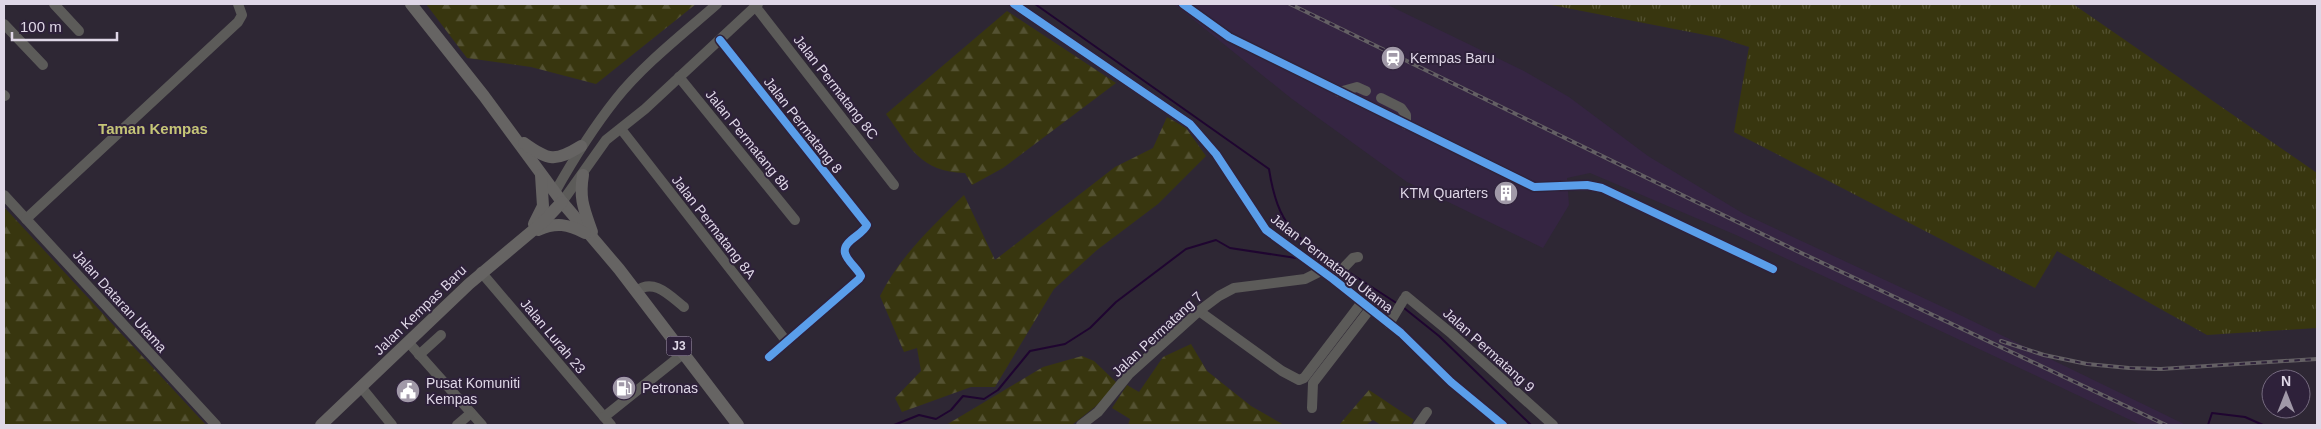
<svg xmlns="http://www.w3.org/2000/svg" width="2321" height="429" font-family="Arial,sans-serif">
<style>
.built{fill:#352542}
.grass{fill:url(#grass-tufts)}
.forest{fill:url(#forest-firs)}
.lines{fill:none;stroke-linecap:round;stroke-linejoin:round}
.stream{stroke:#1f0530;stroke-width:2}
.minor{stroke:#5c5b59;stroke-width:10}
.major{stroke:#666463;stroke-width:12}
.rail-casing{stroke:#646064;stroke-width:4}
.rail{stroke:#2e213a;stroke-width:2;stroke-dasharray:5.5;stroke-linecap:butt}
.cycleway-casing{stroke:#2e213a;stroke-width:11}
.cycleway{stroke:#5a9eea;stroke-width:8}
.labels{text-anchor:middle;stroke-width:4;stroke-linejoin:round;paint-order:stroke}
.shield{fill:#2e213a;stroke:#aaa0b3;stroke-width:1}
.shield-label{font-size:12px;font-weight:bold;fill:#dfd7e7}
.poi-label{font-size:14px;fill:#dfd7e7;stroke:#2e213a;text-anchor:start}
.street-label{font-size:14px;fill:#dfd7e7;stroke:#2e213a}
.neighbourhood-label{font-size:15px;font-weight:bold;fill:#c5c577;stroke:#2e213a}
</style>
<defs>
<pattern id="grass-tufts" width="24" height="20" patternUnits="userSpaceOnUse" patternTransform="scale(1.25)"><rect width="24" height="20" fill="#38360f"/><path d="M3 7l-1-3M5 7V3M7 7l1-3M15 17l-1-3M17 17v-4M19 17l1-3" fill="none" stroke="#545232"/></pattern>
<pattern id="forest-firs" width="22" height="20" patternUnits="userSpaceOnUse" patternTransform="scale(1.25)"><rect width="22" height="20" fill="#38360f"/><path d="M5 1l3.5 6h-7zM16 11l3.5 6h-7z" fill="#545232"/></pattern>
</defs>
<rect width="100%" height="100%" fill="#2e2734"/>
<polygon class="built" points="1174,4 1386,4 1524,71 1569,97 1648,156 1744,214 1962,316 2186,425 2141,425 1736,235 1590,173 1567,178 1569,205 1543,248 1407,182 1292,99"/>
<polygon class="grass" points="1546,4 2073,4 2317,173 2317,328 2207,335 2057,251 2035,288 1734,132 1749,47 1721,38"/>
<g class="forest">
<polygon points="426,4 696,4 596,84 531,67 467,58"/>
<path d="M 1007,11 L 1116,83 L 1003,168 L 972,185 L 965,173 C 920,172 910,147 886,114 Z"/>
<path d="M 1167,117 L 1186,128 L 1206,156 L 1158,204 L 1097,250 L 1054,289 L 995,387 L 971,387 L 902,412 L 895,398 L 921,371 L 917,348 L 904,352 L 880,296 C 899,257 933,226 964,195 L 995,260 L 1115,167 L 1153,148 Z"/>
<polygon points="4,207 206,425 4,425"/>
<polygon points="1191,344 1207,371 1251,406 1284,425 1128,425 1130,419 1112,408 1127,385 1139,392 1163,357"/>
<polygon points="1082,356 1094,361 1117,383 1096,406 1072,425 946,425 1043,367"/>
<polygon points="1369,390 1414,420 1411,425 1381,425 1373,420 1366,425 1339,425"/>
</g>
<g class="lines">
<g class="stream">
<path d="M 1035,4 L 1269,169 C 1278,226 1295,238 1341,267"/>
<polyline points="1318,262 1338,265"/>
<polyline points="1347,271 1398,304"/>
<polyline points="1404,308 1439,336 1531,425"/>
<polyline points="894,425 919,415 936,419 951,410 963,396 984,399 998,390 1030,351 1065,344 1090,328 1116,302 1186,249 1216,240 1230,248 1296,258"/>
<polyline points="2208,425 2212,413 2245,417 2263,425"/>
</g>
<g class="minor">
<polyline points="54,4 79,31"/>
<polyline points="1014,4 1190,124 1216,154 1266,230 1333,279 1401,333 1451,382 1503,425"/>
<polyline points="1183,4 1229,37 1534,187 1587,185 1602,188 1773,269"/>
<polyline points="755,6 894,185"/>
<polyline points="4,24 43,65"/>
<path d="M 720,40 L 867,225 C 863,235 842,241 845,253 C 847,261 857,268 861,276 L 859,279 L 769,357"/>
<polyline points="679,77 795,220"/>
<polyline points="1339,92 1357,87 1366,91"/>
<polyline points="4,95 5,96"/>
<polyline points="1381,98 1401,108 1406,115 1406,125"/>
<polyline points="621,129 787,342"/>
<path d="M 555,192 C 573,160 593,128 616,99 C 644,64 683,34 717,4"/>
<polyline points="4,195 216,425"/>
<polyline points="562,202 606,140 645,109 758,4"/>
<polyline points="26,219 238,22 242,15 238,4"/>
<polyline points="481,272 611,425"/>
<polyline points="1333,279 1353,258 1358,257"/>
<path d="M 636,291 C 654,278 669,295 684,307"/>
<polyline points="1406,296 1452,334 1553,425"/>
<polyline points="1199,311 1282,371 1299,380 1304,378 1362,302"/>
<polyline points="1389,324 1404,299"/>
<polyline points="409,343 482,425"/>
<polyline points="419,355 441,335"/>
<polyline points="361,387 392,425"/>
<polyline points="1312,408 1313,383 1370,309"/>
<polyline points="604,417 684,353"/>
<polyline points="457,425 471,413"/>
<polyline points="1081,425 1098,412 1129,374 1199,311 1219,296 1234,288 1305,279 1321,271"/>
<polyline points="1418,425 1427,412"/>
</g>
<g class="major">
<polyline points="411,4 484,96 562,202 619,269 738,425"/>
<path d="M 524,143 C 549,161 555,162 581,146"/>
<path d="M 583,175 C 579,199 584,209 592,232"/>
<polyline points="534,224 543,206 541,175"/>
<path d="M 538,230 C 556,222 568,224 585,233"/>
<polyline points="321,425 469,284 543,222 562,202"/>
</g>
<g class="rail-casing">
<g id="rail">
<polyline points="1290,4 1795,250 2166,425"/>
<polyline points="2001,341 2044,355 2087,364 2129,368 2161,369 2317,359"/>
</g>
</g>
<use href="#rail" class="rail"/>
<g class="cycleway-casing">
<g id="cycleway">
<polyline points="1014,4 1190,124 1216,154 1266,230 1333,279 1401,333 1451,382 1503,425"/>
<polyline points="1183,4 1229,37 1534,187 1587,185 1602,188 1773,269"/>
<path d="M 720,40 L 867,225 C 863,235 842,241 845,253 C 847,261 857,268 861,276 L 859,279 L 769,357"/>
</g>
</g>
<use href="#cycleway" class="cycleway"/>
</g>
<defs>
<g id="station-disc" transform="scale(1.25)"><circle r="9.5" fill="#a199a8" stroke="#2e213a"/><path d="M-3-6H3Q5-6 5-4V2Q5 4 3 4L4.5 6H3L1.5 4h-3L-3 6H-4.5L-3 4Q-5 4-5 2V-4Q-5-6-3-6ZM-3.5-4v3h7v-3ZM-3.5 1v1.5H-2V1ZM2 1v1.5H3.5V1Z" fill="#fff"/></g>
<g id="building-disc" transform="scale(1.25)"><circle r="9.5" fill="#a199a8" stroke="#2e213a"/><path d="M-4-6H4V6H1V3H-1V6H-4ZM-2.5-4.3h1.7v1.8h-1.7ZM.8-4.3h1.7v1.8H.8ZM-2.5-1h1.7V.8h-1.7ZM.8-1h1.7V.8H.8Z" fill="#fff"/></g>
<g id="fuel-disc" transform="scale(1.25)"><circle r="9.5" fill="#a199a8" stroke="#2e213a"/><path d="M-5.5-6h7V0h2V4h1.3V-2.5L3-4.5l.8-.8L6-3V5H2.5V1h-1V6h-7ZM-4.2-4.7v3.2H.2V-4.7Z" fill="#fff"/></g>
<g id="civic-disc" transform="scale(1.25)"><circle r="9.5" fill="#a199a8" stroke="#2e213a"/><path d="M-.6-6.5H3V-4.5H.6V-3L4-1V1h2V6H-6V1h2V-1L-.6-3ZM-1.2 2.5V6h2.4V2.5Z" fill="#fff"/></g>
</defs>
<g fill-rule="evenodd">
<use href="#station-disc" x="1393" y="58"/>
<use href="#building-disc" x="1506" y="193"/>
<use href="#fuel-disc" x="624" y="388"/>
<use href="#civic-disc" x="408" y="391"/>
</g>
<g class="labels">
<rect class="shield" x="666.5" y="336.5" width="25" height="19" rx="4"/>
<g class="shield-label">
<text x="679" y="350">J3</text>
</g>
<g class="poi-label">
<text x="1410" y="63">Kempas Baru</text>
<text x="1488" y="198" text-anchor="end">KTM Quarters</text>
<text x="426" y="388">Pusat Komuniti<tspan x="426" dy="16">Kempas</tspan></text>
<text x="642" y="393">Petronas</text>
</g>
<g class="street-label">
<text transform="translate(836 87) rotate(52)" y="5">Jalan Permatang 8C</text>
<text transform="translate(803 125) rotate(52)" y="5">Jalan Permatang 8</text>
<text transform="translate(748 140) rotate(51)" y="5">Jalan Permatang 8b</text>
<text transform="translate(714 227) rotate(52)" y="5">Jalan Permatang 8A</text>
<text transform="translate(1332 263) rotate(38)" y="5">Jalan Permatang Utama</text>
<text transform="translate(120 301) rotate(48)" y="5">Jalan Dataran Utama</text>
<text transform="translate(420 310) rotate(-44)" y="5">Jalan Kempas Baru</text>
<text transform="translate(1157 334) rotate(-43)" y="5">Jalan Permatang 7</text>
<text transform="translate(553 336) rotate(50)" y="5">Jalan Lurah 23</text>
<text transform="translate(1489 350) rotate(42)" y="5">Jalan Permatang 9</text>
</g>
<g class="neighbourhood-label">
<text x="153" y="134">Taman Kempas</text>
</g>
</g>
<rect width="2321" height="429" fill="none" stroke="#dfd7e7" stroke-width="10"/>
<g transform="translate(2286 394)"><circle r="24" fill="#2e213a" stroke="#756a7f"/>
<path d="M0-4L9 19L0 12L-9 19Z" fill="#a199a8"/>
<text y="-8" font-size="14" font-weight="bold" text-anchor="middle" fill="#dfd7e7">N</text>
</g>
<path d="M12 32v8h105v-8" fill="none" stroke="#dfd7e7" stroke-width="2.5"/>
<text x="20" y="32" font-size="15" fill="#dfd7e7" stroke="#2e213a" stroke-width="4" paint-order="stroke">100 m</text>
</svg>
